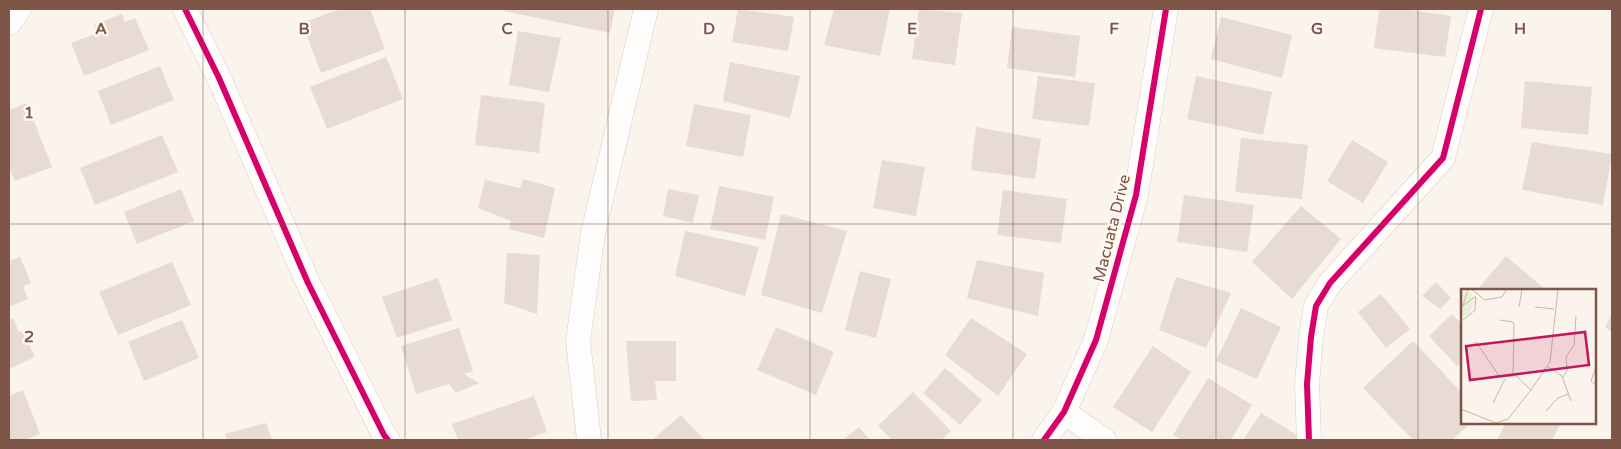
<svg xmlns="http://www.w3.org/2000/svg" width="1621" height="449" font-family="'Varela Round',sans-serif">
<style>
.building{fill:#e7dbd3}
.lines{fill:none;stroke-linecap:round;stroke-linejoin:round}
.minor-casing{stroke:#d8cfca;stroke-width:25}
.minor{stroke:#fefdfc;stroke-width:24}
.cycleway-casing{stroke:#fff8f1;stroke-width:9}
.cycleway{stroke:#d6006c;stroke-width:6}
.grid{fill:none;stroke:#7d5648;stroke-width:1;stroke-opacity:0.55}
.labels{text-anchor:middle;stroke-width:5;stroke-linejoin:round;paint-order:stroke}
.street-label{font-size:16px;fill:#7d5648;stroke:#fff8f1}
.inset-road{fill:none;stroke:#c8b5ab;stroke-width:1}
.view{fill:#c2185b;fill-opacity:0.15;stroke:#c2185b;stroke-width:2.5}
.inset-edge{fill:none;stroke:#7d5648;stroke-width:2.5}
.grid-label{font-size:16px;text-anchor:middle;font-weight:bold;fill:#7d5648;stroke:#fff8f1;stroke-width:5;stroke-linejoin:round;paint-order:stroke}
</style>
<rect width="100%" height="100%" fill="#faf4ed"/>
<g class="building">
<polygon points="340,9 370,9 385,49 321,73 302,23"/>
<polygon points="505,9 615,9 610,33 505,11"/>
<polygon points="738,9 794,17 788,51 732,42"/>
<polygon points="834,9 890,9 880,56 824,45"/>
<polygon points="919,9 962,13 955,65 912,59"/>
<polygon points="1379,9 1402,9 1451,16 1445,57 1374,48"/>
<polygon points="122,14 125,22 135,18 149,50 84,76 71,43 98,33 94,25"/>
<polygon points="1221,17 1292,35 1282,78 1211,59"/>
<polygon points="1012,27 1080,36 1075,77 1007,68"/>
<polygon points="518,31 561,38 549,92 509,85"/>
<polygon points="386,57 403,99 327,129 310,87"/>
<polygon points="730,62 800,76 790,118 723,101"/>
<polygon points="160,66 174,100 111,125 98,91"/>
<polygon points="1038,76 1095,83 1089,126 1032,119"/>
<polygon points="1196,76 1272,92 1263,135 1187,119"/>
<polygon points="1525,81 1592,87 1588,135 1521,128"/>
<polygon points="481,95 545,103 539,153 475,145"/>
<polygon points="27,103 52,167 15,181 9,167 9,110"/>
<polygon points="694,104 751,115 743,157 686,146"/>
<polygon points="976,127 1041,139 1035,179 971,170"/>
<polygon points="162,135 178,172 95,205 80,168"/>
<polygon points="1241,138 1308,145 1302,199 1235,192"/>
<polygon points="1352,140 1388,162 1363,203 1327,181"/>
<polygon points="1532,142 1612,154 1603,205 1522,190"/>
<polygon points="882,160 925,167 916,216 873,208"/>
<polygon points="523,179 555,188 544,238 509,229 511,221 478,208 485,180 520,188"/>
<polygon points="719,186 774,197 765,240 710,229"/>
<polygon points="181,189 194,221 137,244 124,212"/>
<polygon points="668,189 699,195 693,223 663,216"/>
<polygon points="1003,190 1067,199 1061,243 997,235"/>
<polygon points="1184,195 1254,205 1247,252 1177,242"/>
<polygon points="1301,206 1341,239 1292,299 1252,262"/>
<polygon points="781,214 847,231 822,313 761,295"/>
<polygon points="685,231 759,247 745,296 675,276"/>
<polygon points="507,253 540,255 537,314 504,303"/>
<polygon points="1506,256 1546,290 1477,290"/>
<polygon points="20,257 31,283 23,286 28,299 9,307 9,261"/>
<polygon points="977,260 1044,273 1038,316 967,298"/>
<polygon points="172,262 191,305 118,335 99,292"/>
<polygon points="860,271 891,279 876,338 845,330"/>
<polygon points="1176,277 1231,293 1206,348 1159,330"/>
<polygon points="438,278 452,320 397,338 382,297"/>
<polygon points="1436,282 1451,298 1440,309 1422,296"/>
<polygon points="1381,294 1410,329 1386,348 1358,312"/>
<polygon points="1241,308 1281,327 1257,379 1216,361"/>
<polygon points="1452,314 1462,325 1462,361 1457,366 1429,336"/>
<polygon points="1612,314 1612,332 1605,327"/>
<polygon points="13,318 19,332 23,331 35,357 9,369 9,320"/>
<polygon points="971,318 1027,354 998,396 945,355"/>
<polygon points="182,320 199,358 144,381 128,342"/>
<polygon points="776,327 834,352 816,395 757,370"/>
<polygon points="459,328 473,371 464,374 479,383 456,393 449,384 416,394 401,346"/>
<polygon points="626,341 676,341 676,381 655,381 657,400 631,401"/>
<polygon points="1413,341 1462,393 1462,423 1471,423 1452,440 1413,440 1363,388"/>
<polygon points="1153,346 1191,372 1152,432 1113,407"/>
<polygon points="945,368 982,400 960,425 923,393"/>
<polygon points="1208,378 1252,405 1231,440 1182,440 1173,435"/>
<polygon points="23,390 40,434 24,440 9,440 9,396"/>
<polygon points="913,392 951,431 941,440 892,440 878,426"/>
<polygon points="534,396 547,432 524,440 458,440 452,424"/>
<polygon points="1261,413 1300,437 1297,440 1243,440"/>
<polygon points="681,415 704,440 652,440"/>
<polygon points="266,423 272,440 227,440 225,434"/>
<polygon points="1506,423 1561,423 1552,440 1497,440"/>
<polygon points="859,427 870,440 843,440"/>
</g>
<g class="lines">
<g class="minor-casing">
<g id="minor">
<polyline points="185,9 219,78 308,283 384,435 388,440"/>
<polyline points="9,23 19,9"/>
<polyline points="1064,412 1104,440"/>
<polyline points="589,440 578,341 593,233 646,9"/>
<polyline points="1044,440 1064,412 1096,340 1136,195 1166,9"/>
<polyline points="1309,440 1307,384 1311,337 1316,306 1330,283 1443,158 1481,9"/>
</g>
</g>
<use href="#minor" class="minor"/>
<g class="cycleway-casing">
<g id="cycleway">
<polyline points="185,9 219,78 308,283 384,435 388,440"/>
<polyline points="1044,440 1064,412 1096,340 1136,195 1166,9"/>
<polyline points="1309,440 1307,384 1311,337 1316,306 1330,283 1443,158 1481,9"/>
</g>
</g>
<use href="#cycleway" class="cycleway"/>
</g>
<path class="grid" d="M 203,9 L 203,440M 405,9 L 405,440M 608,9 L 608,440M 810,9 L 810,440M 1013,9 L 1013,440M 1216,9 L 1216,440M 1418,9 L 1418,440M 9,224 L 1612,224"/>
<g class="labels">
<g class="street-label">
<text transform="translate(1111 228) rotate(-76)" y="6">Macuata Drive</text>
</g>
</g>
<g transform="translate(1461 289)">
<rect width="135" height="135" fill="#faf4ed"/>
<path d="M 0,0 L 3,6 L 9,3 L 15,12 L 7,26 L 0,28 Z" fill="#e8f1d6"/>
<path class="inset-road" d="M 10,0 L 24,11 L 41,8 L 46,0M 2,17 L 7,0M 0,18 L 15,7M 58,18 L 61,0M 74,18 L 93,20M 2,31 L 14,21 L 15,8M 39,31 L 52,33 L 53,36 L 52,84 L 70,101M 6,75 L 6,59 L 15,53 L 39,88 L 53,87M 87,78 L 101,87 L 110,112M 135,78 L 130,92 L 135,96M 102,88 L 106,82 L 105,68 L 113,56 L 115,27M 32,114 L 44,90M 0,120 L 35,134 L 47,130 L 70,101 L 89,73 L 97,0M 85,122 L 97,109 L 107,105"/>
<path class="view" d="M 124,43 L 128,76 L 9,91 L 5,57 Z"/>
<rect width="135" height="135" class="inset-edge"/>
</g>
<g class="grid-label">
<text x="101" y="34">A</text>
<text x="304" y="34">B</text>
<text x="507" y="34">C</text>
<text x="709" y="34">D</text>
<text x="912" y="34">E</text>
<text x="1114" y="34">F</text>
<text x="1317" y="34">G</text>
<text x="1520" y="34">H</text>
<text x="29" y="118">1</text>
<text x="29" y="342">2</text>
</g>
<rect width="1621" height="449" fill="none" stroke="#7d5648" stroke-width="20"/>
</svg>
